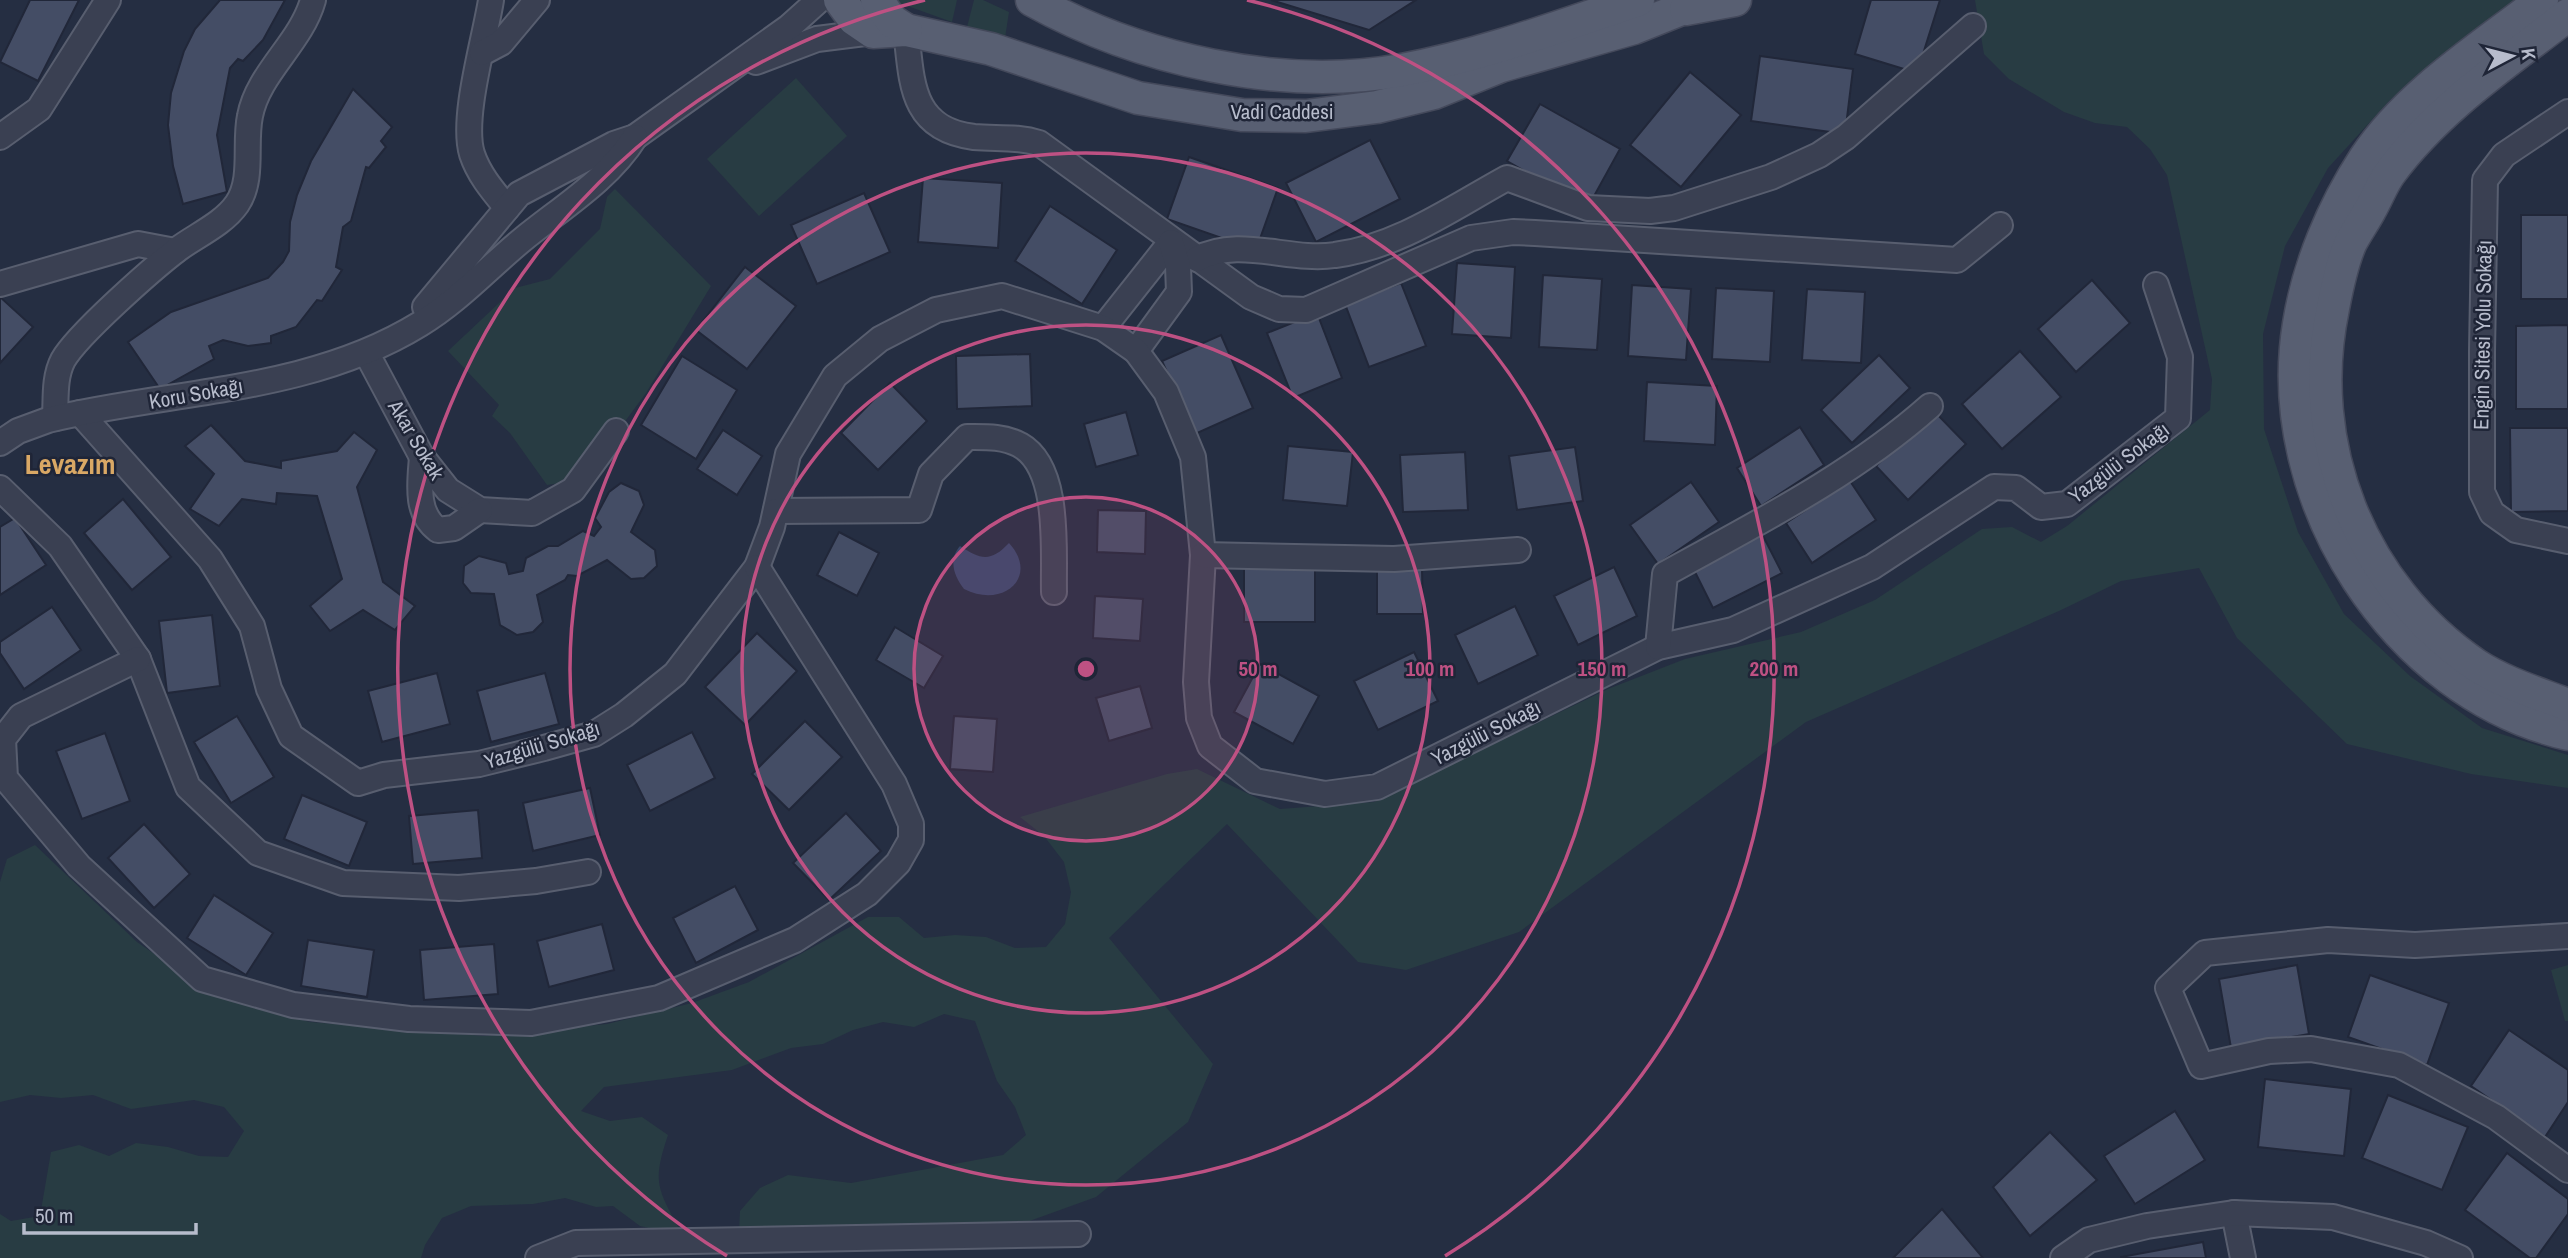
<svg xmlns="http://www.w3.org/2000/svg" width="2568" height="1258" font-family="'Archivo Narrow',sans-serif">
<style>
.green{fill:#283c43}
.water{fill:#39476a}
.building{fill:#444d65;stroke:#212739;stroke-width:2}
.lines{fill:none;stroke-linecap:round;stroke-linejoin:round}
.minor-casing{stroke:#585e6f;stroke-width:28}
.major-casing{stroke:#44495b;stroke-width:35}
.minor{stroke:#3a4052;stroke-width:24}
.major{stroke:#585f72;stroke-width:32}
.ring{fill:none;stroke:#be5183;stroke-width:3.5}
.labels{text-anchor:middle;stroke-width:5;stroke-linejoin:round;paint-order:stroke}
.street-label{font-size:21px;fill:#b7bccc;stroke:#1f2537}
.district-label{font-size:28px;font-weight:bold;fill:#d9a865;stroke:#1f2537}
.centre{fill:#be5183;stroke:#1f2537;stroke-width:3.5}
.ring-label{font-size:21px;text-anchor:middle;font-weight:bold;fill:#be5183;stroke:#1f2537;stroke-width:5;stroke-linejoin:round;paint-order:stroke}
</style>
<rect width="100%" height="100%" fill="#252e42"/>
<g class="green">
<polygon points="891,0 957,0 952,22"/>
<polygon points="974,0 983,0 1009,12 1005,38 967,27"/>
<path d="M 1975,0 L 2519,0 L 2391,99 L 2328,168 L 2285,246 L 2263,334 L 2264,429 L 2298,532 L 2344,614 L 2410,676 L 2482,728 L 2568,755 L 2568,788 L 2471,774 L 2347,744 L 2237,638 L 2199,568 L 2121,581 L 2059,611 L 1806,722 L 1519,932 L 1406,970 L 1358,962 L 1227,824 L 1109,938 L 1213,1064 L 1188,1122 L 1096,1197 L 1024,1223 L 739,1234 L 740,1211 L 760,1188 L 788,1175 L 851,1183 L 1003,1155 L 1026,1135 L 1015,1107 L 997,1081 L 975,1021 L 944,1014 L 914,1027 L 883,1022 L 853,1030 L 823,1044 L 791,1048 L 732,1070 L 604,1087 L 581,1111 L 610,1121 L 642,1117 L 668,1135 C 653,1180 656,1187 679,1228 L 663,1231 L 640,1226 L 613,1206 L 596,1207 L 565,1198 L 533,1204 L 471,1206 L 442,1218 L 425,1245 L 421,1258 L 0,1258 L 0,1214 L 11,1221 L 40,1216 L 51,1152 L 79,1145 L 109,1156 L 136,1143 L 168,1147 L 199,1156 L 228,1157 L 244,1131 L 224,1107 L 194,1100 L 131,1109 L 93,1095 L 61,1098 L 30,1095 L 0,1102 L 0,882 L 7,859 L 35,845 L 137,942 L 217,997 L 310,1022 L 485,1036 L 607,1024 L 692,1003 L 749,982 L 868,917 L 899,917 L 924,938 L 955,935 L 986,937 L 1015,948 L 1046,947 L 1065,924 L 1071,892 L 1064,862 L 1044,836 L 1020,817 L 1167,774 L 1197,769 L 1280,809 L 1374,802 L 1608,689 L 1685,659 L 1801,632 L 1875,600 L 1982,529 L 2012,527 L 2041,542 L 2067,526 L 2210,410 L 2212,379 L 2167,175 L 2150,149 L 2127,127 L 2095,123 L 2064,112 L 2009,79 L 1984,54 Z"/>
<polygon points="796,78 847,136 759,216 707,159"/>
<polygon points="615,189 711,286 646,393 612,439 573,481 547,485 510,433 492,416 499,405 448,351 515,288 550,279 600,229 607,197"/>
<polygon points="2568,965 2568,1021 2565,1021 2551,970"/>
</g>
<path class="water" d="M 1009,543 C 1040,577 1003,609 964,589 C 954,576 948,560 960,546 C 981,560 991,562 1009,543 Z"/>
<g class="building">
<polygon points="30,0 79,0 38,81 0,62"/>
<polygon points="220,0 285,0 263,40 243,61 238,59 230,68 217,135 227,192 183,204 173,166 168,125 171,93 184,51 195,29"/>
<polygon points="1271,0 1416,0 1369,30"/>
<polygon points="1871,0 1940,0 1917,73 1855,54"/>
<polygon points="1760,56 1853,69 1845,134 1751,121"/>
<polygon points="1690,72 1741,115 1681,187 1630,145"/>
<polygon points="353,89 392,127 381,141 386,147 369,168 366,167 351,221 343,227 336,267 342,270 322,301 317,300 296,327 271,336 271,343 248,346 223,340 209,346 214,359 160,389 128,342 171,312 268,278 283,262 289,251 290,222 297,195 311,161"/>
<polygon points="1540,104 1620,149 1588,207 1507,161"/>
<polygon points="1370,140 1400,199 1316,242 1286,183"/>
<polygon points="1189,157 1278,188 1256,250 1167,219"/>
<polygon points="923,178 1002,183 998,248 918,242"/>
<polygon points="864,193 890,252 817,284 791,225"/>
<polygon points="1050,206 1117,250 1082,304 1015,261"/>
<rect x="2521" y="215" width="47" height="84"/>
<polygon points="1457,263 1515,267 1511,338 1452,334"/>
<polygon points="745,267 796,306 747,369 696,330"/>
<polygon points="1543,275 1602,279 1597,350 1539,347"/>
<polygon points="2092,280 2130,323 2076,372 2038,329"/>
<polygon points="1401,283 1426,346 1369,367 1345,304"/>
<polygon points="1632,285 1691,289 1686,360 1628,356"/>
<polygon points="1716,288 1774,291 1770,362 1712,359"/>
<polygon points="1807,289 1865,292 1861,363 1802,360"/>
<polygon points="0,297 33,327 0,363"/>
<polygon points="1317,313 1342,378 1293,398 1267,333"/>
<polygon points="2568,325 2568,409 2516,409 2516,326"/>
<polygon points="1221,335 1253,408 1195,434 1162,361"/>
<polygon points="2020,351 2061,397 2002,449 1962,404"/>
<polygon points="1030,354 1032,406 957,409 956,356"/>
<polygon points="1879,355 1910,388 1852,443 1821,410"/>
<polygon points="682,356 737,390 696,459 641,425"/>
<polygon points="1647,382 1717,386 1715,445 1644,441"/>
<polygon points="890,383 927,421 878,470 841,433"/>
<polygon points="1933,410 1966,444 1908,500 1876,466"/>
<polygon points="1126,412 1138,455 1096,467 1084,424"/>
<polygon points="211,425 245,461 281,468 281,461 337,451 354,432 377,450 357,487 383,582 415,606 395,630 363,610 330,631 310,606 342,579 317,496 277,493 276,504 242,499 219,526 190,509 214,474 185,446"/>
<polygon points="1800,427 1824,465 1761,506 1737,468"/>
<polygon points="2510,428 2568,428 2568,511 2511,512"/>
<polygon points="723,430 762,456 737,495 697,469"/>
<polygon points="1288,446 1353,452 1347,506 1283,500"/>
<polygon points="1575,447 1583,501 1517,510 1509,456"/>
<polygon points="1465,452 1468,510 1403,512 1400,455"/>
<polygon points="1850,481 1876,520 1812,563 1786,523"/>
<polygon points="1691,482 1719,522 1658,564 1630,525"/>
<polygon points="621,483 639,491 644,505 631,532 655,550 657,566 644,578 631,579 607,560 577,576 568,575 565,580 537,595 543,622 533,632 517,635 500,625 494,594 471,593 463,583 464,566 479,556 506,563 509,574 523,571 526,558 548,546 558,546 583,531 594,536 601,527 595,518 609,492"/>
<polygon points="123,499 171,557 132,590 84,533"/>
<polygon points="1098,510 1146,511 1145,554 1097,552"/>
<polygon points="15,518 46,565 0,595 0,527"/>
<polygon points="839,532 879,553 857,596 817,575"/>
<polygon points="1761,532 1782,573 1713,608 1692,566"/>
<rect x="1244" y="564" width="71" height="58"/>
<polygon points="1614,567 1637,616 1578,645 1554,596"/>
<polygon points="1377,570 1422,570 1423,614 1377,614"/>
<polygon points="1095,596 1143,599 1140,641 1093,638"/>
<polygon points="1515,606 1538,655 1478,684 1455,635"/>
<polygon points="52,607 81,650 24,689 0,653 0,642"/>
<polygon points="212,615 220,686 167,693 159,621"/>
<polygon points="895,627 943,656 924,688 876,660"/>
<polygon points="757,633 797,671 745,725 705,687"/>
<polygon points="1414,652 1438,701 1378,730 1354,681"/>
<polygon points="1260,664 1319,696 1293,744 1234,712"/>
<polygon points="437,673 450,724 382,742 368,691"/>
<polygon points="545,673 559,724 491,742 477,691"/>
<polygon points="1140,686 1152,728 1109,741 1096,698"/>
<polygon points="237,716 274,777 231,803 194,742"/>
<polygon points="954,716 997,719 993,772 950,769"/>
<polygon points="805,721 842,757 789,810 752,774"/>
<polygon points="692,732 715,778 650,811 627,765"/>
<polygon points="105,733 130,801 82,819 56,751"/>
<polygon points="590,788 600,835 533,851 523,803"/>
<polygon points="302,795 367,822 349,866 284,839"/>
<polygon points="478,810 482,858 413,864 409,816"/>
<polygon points="846,813 881,851 829,900 793,863"/>
<polygon points="144,824 190,874 154,908 108,858"/>
<polygon points="735,886 758,930 696,963 673,918"/>
<polygon points="214,895 273,933 246,975 187,938"/>
<polygon points="602,924 614,970 549,987 537,941"/>
<polygon points="308,940 374,950 367,997 301,986"/>
<polygon points="494,944 498,994 424,1000 420,950"/>
<polygon points="2297,965 2309,1034 2231,1048 2219,979"/>
<polygon points="2370,975 2449,1003 2427,1065 2348,1037"/>
<polygon points="2509,1030 2568,1070 2568,1102 2545,1137 2471,1086"/>
<polygon points="2265,1079 2351,1089 2344,1156 2258,1147"/>
<polygon points="2388,1095 2468,1127 2442,1190 2362,1158"/>
<polygon points="2175,1111 2205,1160 2135,1204 2104,1156"/>
<polygon points="2050,1132 2097,1180 2030,1236 1993,1187"/>
<polygon points="2507,1153 2568,1199 2568,1214 2536,1258 2530,1258 2465,1210"/>
<polygon points="1942,1209 1983,1258 1893,1258"/>
<polygon points="2203,1242 2206,1258 2121,1258 2121,1257"/>
</g>
<g class="lines">
<g class="minor-casing">
<g id="minor">
<path d="M 491,0 C 485,39 461,118 472,154 C 479,175 493,191 507,208"/>
<path d="M 906,30 C 912,82 910,129 974,137 C 996,139 1017,136 1039,143 L 1251,297 L 1279,309 L 1306,310 L 1471,238 L 1513,232 L 1535,233 L 1957,260 L 2000,225"/>
<polyline points="482,53 501,43 537,0"/>
<polyline points="756,62 817,39 873,32"/>
<polyline points="2568,112 2504,155 2485,180 2482,352 2482,492 2492,513 2516,530 2568,541"/>
<polyline points="0,137 39,109 108,0"/>
<path d="M 1197,259 C 1239,236 1290,262 1335,255 C 1398,247 1452,208 1507,178 L 1588,208 L 1650,211 L 1674,208 L 1771,177 L 1819,155 L 1846,137 L 1973,26"/>
<polyline points="0,284 138,244 175,251"/>
<polyline points="425,307 519,194 614,144 635,137 789,27 819,0"/>
<polyline points="1103,328 1171,242"/>
<polyline points="1136,351 1179,292 1178,266 1171,242"/>
<polyline points="366,352 422,457 448,490 480,510 532,513 573,490 616,431"/>
<polyline points="80,413 210,559 252,626 269,689 291,736 358,783 384,775 479,764 544,748 594,734 624,715 675,674 757,567 772,527 788,454 835,376 880,339 936,310 1002,296 1103,328 1136,351 1166,392 1193,457 1203,555 1196,682 1199,718 1210,746 1255,781 1325,794 1377,787 1658,647 1733,630 1872,567 1994,487 2016,488 2041,507 2067,504 2178,418 2180,357 2156,285"/>
<path d="M 55,418 C 56,399 54,377 63,360 C 77,335 153,268 178,249 C 197,235 223,224 237,204 C 254,179 244,144 250,116 C 258,73 301,43 313,0"/>
<path d="M 0,443 L 18,431 L 48,420 C 172,390 308,393 420,324 C 458,301 488,268 522,240 C 561,208 608,180 635,137"/>
<path d="M 422,457 C 420,483 415,513 438,530 L 454,528 L 480,510"/>
<polyline points="0,488 60,546 138,659 188,787 258,853 343,883 459,888 536,881 588,872"/>
<path d="M 776,511 L 919,510 L 931,474 L 967,437 C 985,437 1003,436 1020,445 C 1061,468 1053,551 1054,592"/>
<polyline points="1203,555 1394,559 1518,550"/>
<path d="M 1658,647 L 1665,574 C 1757,523 1851,476 1930,406"/>
<polyline points="138,659 21,716 3,739 5,778 79,866 202,979 293,1005 409,1019 531,1023 659,998 795,940 867,894 898,863 911,840 911,824 894,784 757,567"/>
<polyline points="2568,936 2415,945 2328,940 2205,953 2168,988 2201,1066 2269,1051 2311,1049 2399,1065 2496,1117 2568,1170"/>
<polyline points="2234,1213 2243,1258"/>
<polyline points="538,1258 576,1243 1078,1234"/>
<polyline points="2063,1258 2089,1240 2147,1226 2234,1213 2333,1217 2426,1243 2460,1258"/>
</g>
</g>
<g class="major-casing">
<g id="major">
<polyline points="840,0 854,19 873,32 906,30 991,49 1138,98 1242,115 1306,116 1377,107 1434,93 1501,66 1634,28 1704,0"/>
<polyline points="877,0 892,21 906,30"/>
<path d="M 1032,0 C 1138,59 1281,92 1402,70 C 1483,55 1561,26 1638,0"/>
<path d="M 2542,0 C 2482,47 2408,93 2365,158 C 2333,207 2308,266 2299,324 C 2270,499 2395,694 2568,734"/>
<polyline points="1686,9 1735,0"/>
<path d="M 2568,15 C 2506,63 2437,109 2390,173 C 2382,184 2377,198 2370,210 C 2364,221 2357,231 2351,242 C 2342,262 2337,287 2333,308 C 2304,444 2360,586 2476,665 C 2504,683 2537,693 2568,705"/>
</g>
</g>
<use href="#minor" class="minor"/>
<use href="#major" class="major"/>
</g>
<circle cx="1086" cy="669" r="172" fill="#be5183" fill-opacity=".12"/>
<g class="ring">
<circle cx="1086" cy="669" r="172"/>
<circle cx="1086" cy="669" r="344"/>
<circle cx="1086" cy="669" r="516"/>
<path d="M727 1256A688 688 0 0 1 925 0M1247 0A688 688 0 0 1 1445 1256"/>
</g>
<g class="labels">
<g class="street-label">
<text x="1282" y="119">Vadi Caddesi</text>
<text transform="translate(2483 335) rotate(-89)" y="7">Engin Sitesi Yolu Sokağı</text>
<text transform="translate(196 394) rotate(-10)" y="7">Koru Sokağı</text>
<text transform="translate(416 440) rotate(59)" y="7">Akar Sokak</text>
<text transform="translate(2119 463) rotate(-37)" y="7">Yazgülü Sokağı</text>
<text transform="translate(1486 733) rotate(-27)" y="7">Yazgülü Sokağı</text>
<text transform="translate(542 745) rotate(-17)" y="7">Yazgülü Sokağı</text>
</g>
<g class="district-label">
<text x="70" y="474">Levazım</text>
</g>
</g>
<circle cx="1086" cy="669" r="10" class="centre"/>
<g class="ring-label">
<text x="1258" y="676">50 m</text>
<text x="1430" y="676">100 m</text>
<text x="1602" y="676">150 m</text>
<text x="1774" y="676">200 m</text>
</g>
<g transform="translate(2512 56) rotate(83)" stroke="#1f2537" stroke-width="5" paint-order="stroke">
<path d="M0-5L12 26L0 18L-12 26Z" fill="#b7bccc"/>
<text y="-10" font-size="19" font-weight="bold" text-anchor="middle" fill="#b7bccc">K</text>
</g>
<path d="M24 1223v10h172v-10" fill="none" stroke="#b7bccc" stroke-width="3.5"/>
<text x="35" y="1223" font-size="21" fill="#b7bccc" stroke="#1f2537" stroke-width="5" paint-order="stroke">50 m</text>
</svg>
